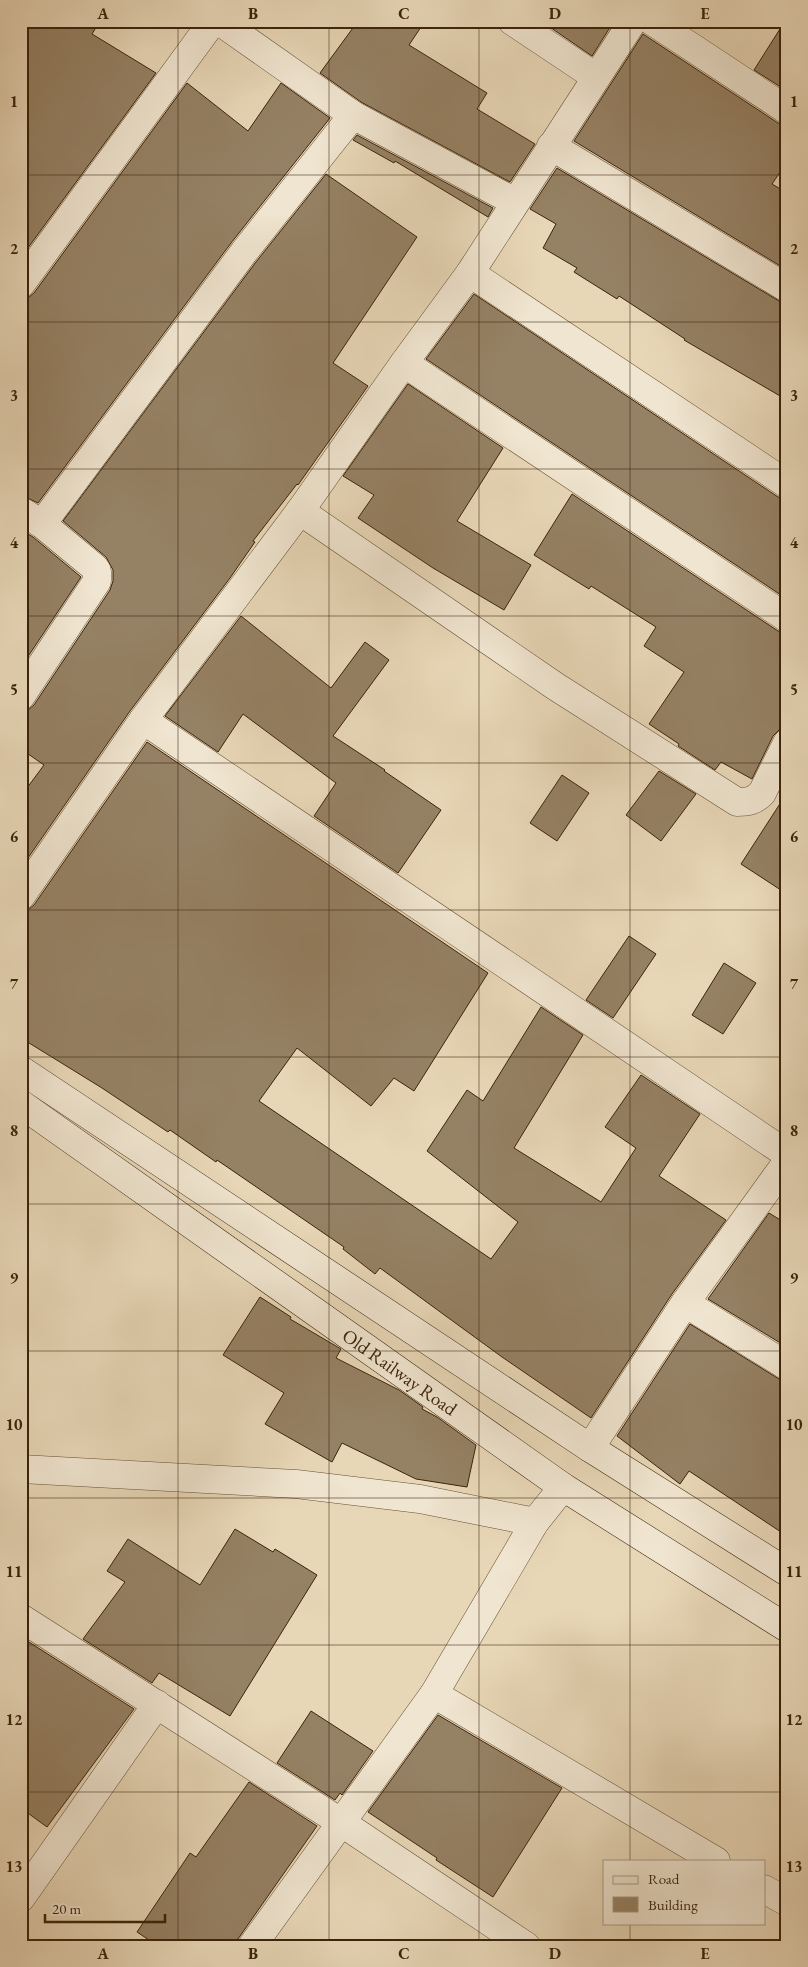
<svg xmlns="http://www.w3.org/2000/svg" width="808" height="1967" font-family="'EB Garamond',serif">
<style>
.building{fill:#958164;stroke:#3b230b}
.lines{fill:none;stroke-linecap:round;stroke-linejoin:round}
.minor-casing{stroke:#665036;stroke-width:29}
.secondary-casing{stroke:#3b230b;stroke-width:29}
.minor{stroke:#f0e5d0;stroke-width:28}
.secondary{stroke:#f0e5d0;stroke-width:28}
.grid{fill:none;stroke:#3b230b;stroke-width:1;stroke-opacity:0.55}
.labels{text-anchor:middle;stroke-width:5;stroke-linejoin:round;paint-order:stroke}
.street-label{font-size:19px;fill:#3b230b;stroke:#f0e5d0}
.neatline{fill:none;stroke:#3b230b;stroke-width:2}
.grid-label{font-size:16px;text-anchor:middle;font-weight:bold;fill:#3b230b}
</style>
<rect width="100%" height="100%" fill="#e8d7b7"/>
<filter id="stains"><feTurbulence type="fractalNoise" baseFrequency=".004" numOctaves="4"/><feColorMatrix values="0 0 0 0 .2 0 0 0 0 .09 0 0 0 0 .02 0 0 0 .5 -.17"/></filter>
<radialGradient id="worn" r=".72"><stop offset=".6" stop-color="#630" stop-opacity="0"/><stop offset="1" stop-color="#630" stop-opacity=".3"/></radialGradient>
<g class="building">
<polygon points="21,21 100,21 92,34 156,73 22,256"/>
<polygon points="358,21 425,21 409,45 487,93 477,109 535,144 510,182 361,102 320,73"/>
<polygon points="541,21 614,21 592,56"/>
<polygon points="785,21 787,21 787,91 754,70"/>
<polygon points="643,34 778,123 787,126 787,162 772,184 787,193 787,270 574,141"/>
<polygon points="187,83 248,131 281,83 330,118 231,243 38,503 21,495 21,299 28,298 34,293"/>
<polygon points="357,135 493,208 488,217 395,161 394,163 353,140"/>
<polygon points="557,168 779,301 787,304 787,400 684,340 685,339 619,296 617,299 574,272 577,268 543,248 556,224 530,209"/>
<polygon points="326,174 417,237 333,363 368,386 298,485 297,484 253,541 255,542 230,578 130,711 21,868 21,796 44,765 21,749 21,711 28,710 34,705 110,590 113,581 113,570 106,557 63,521 256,262"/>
<polygon points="474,294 778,497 787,500 787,599 426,359"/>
<polygon points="408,384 503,448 457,521 531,565 504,610 433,568 358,518 374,495 343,476"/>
<polygon points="572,494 778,631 787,634 787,727 779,730 773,736 752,779 721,762 715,770 678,746 679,744 649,724 684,672 644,646 656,627 591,586 589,589 534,555"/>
<polygon points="21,530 33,537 81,577 21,667"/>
<polygon points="241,616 331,688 365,642 389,660 333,736 385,770 384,771 441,810 398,873 314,816 336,783 243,714 218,752 165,716"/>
<polygon points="147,742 488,973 414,1091 394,1078 371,1106 297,1048 259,1101 491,1259 518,1222 427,1151 467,1090 483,1101 541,1007 583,1035 514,1148 601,1202 636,1148 605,1127 641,1075 700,1114 659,1176 726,1220 672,1294 591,1418 502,1357 380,1268 375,1274 343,1249 344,1247 217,1160 216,1162 170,1130 168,1132 102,1088 21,1038 21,911 28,910 34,905"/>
<polygon points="659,771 696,794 661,841 626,815"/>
<polygon points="562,775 589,793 557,841 530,823"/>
<polygon points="787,778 787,894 741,864 785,796 779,793"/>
<polygon points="629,936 656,954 613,1018 586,1000"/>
<polygon points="724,963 756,983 723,1034 692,1015"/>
<polygon points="769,1213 787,1224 787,1347 708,1299"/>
<polygon points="260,1297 291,1317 290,1319 341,1349 336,1358 399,1390 423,1407 422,1409 437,1417 476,1445 467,1487 416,1479 342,1443 332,1462 265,1424 284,1393 223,1355"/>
<polygon points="690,1324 779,1379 787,1382 787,1536 689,1471 680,1484 617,1436"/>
<polygon points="235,1529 273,1552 275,1549 317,1575 230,1716 159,1673 152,1683 83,1639 125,1582 107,1571 128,1539 200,1585"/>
<polygon points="21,1637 134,1709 47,1827 21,1808"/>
<polygon points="311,1711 373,1751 342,1795 340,1793 335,1800 277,1763"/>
<polygon points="438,1715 562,1788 493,1897 436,1860 437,1858 368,1812"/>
<polygon points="249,1782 317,1826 233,1946 158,1946 137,1932 190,1853 196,1857"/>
</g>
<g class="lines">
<g class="minor-casing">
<g id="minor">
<polyline points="219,21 353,115"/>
<polyline points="512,21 596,77"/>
<polyline points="652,21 787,110"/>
<polyline points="551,146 787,288"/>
<polyline points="470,273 787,484"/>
<polyline points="21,284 213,21"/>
<polyline points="404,363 787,618"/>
<polyline points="21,511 42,524 94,567 97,571 97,581 21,696"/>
<path d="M 300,511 L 555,686 L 737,802 C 748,802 754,801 762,793 L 787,743"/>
<polyline points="42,524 244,252 353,115 515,202"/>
<polyline points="143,720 787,1154"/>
<polyline points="21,896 143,720 300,511 404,363 470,273 633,21"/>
<polyline points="685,1303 787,1366"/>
<polyline points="590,1448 685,1303 787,1162"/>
<polyline points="21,1469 296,1484 420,1499 535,1522"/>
<polyline points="21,1618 342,1823 526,1946"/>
<polyline points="434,1694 716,1861"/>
<polyline points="764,1889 787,1902"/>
<polyline points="21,1898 157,1704"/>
<polyline points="252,1946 434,1694 535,1522 563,1487"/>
</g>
</g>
<g class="secondary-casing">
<g id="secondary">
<polyline points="21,1070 590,1448 787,1572"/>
<path id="s1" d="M 21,1104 L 563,1487 L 787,1628"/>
</g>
</g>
<use href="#minor" class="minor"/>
<use href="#secondary" class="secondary"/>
</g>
<path class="grid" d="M 178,21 L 178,1946M 329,21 L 329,1946M 479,21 L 479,1946M 630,21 L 630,1861M 21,175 L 787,175M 21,322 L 787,322M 21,469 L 787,469M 21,616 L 787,616M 21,763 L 787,763M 21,910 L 787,910M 21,1057 L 787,1057M 21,1204 L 787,1204M 21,1351 L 787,1351M 21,1498 L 787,1498M 21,1645 L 787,1645M 21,1792 L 787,1792M 630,1923 L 630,1946"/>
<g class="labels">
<g class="street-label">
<text dy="7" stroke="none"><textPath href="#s1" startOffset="464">Old Railway Road</textPath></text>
</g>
</g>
<rect width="808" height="1967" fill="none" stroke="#e8d7b7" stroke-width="55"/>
<rect x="603" y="1860" width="162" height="65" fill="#f0e5d0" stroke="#a89781"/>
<rect x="613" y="1876" width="25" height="8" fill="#f0e5d0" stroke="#a89781"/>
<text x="648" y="1884" font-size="15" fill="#3b230b">Road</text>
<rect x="613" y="1897" width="25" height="15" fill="#958164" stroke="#a89781"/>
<text x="648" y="1910" font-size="15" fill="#3b230b">Building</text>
<path d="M45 1914v8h120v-8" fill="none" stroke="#3b230b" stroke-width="2.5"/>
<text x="52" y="1914" font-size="15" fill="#3b230b" stroke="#f0e5d0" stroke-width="4" paint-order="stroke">20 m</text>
<rect x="28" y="28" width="752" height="1912" class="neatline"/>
<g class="grid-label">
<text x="103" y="19">A</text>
<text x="253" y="19">B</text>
<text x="404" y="19">C</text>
<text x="555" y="19">D</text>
<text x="705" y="19">E</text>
<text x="14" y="107">1</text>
<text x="794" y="107">1</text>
<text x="14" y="254">2</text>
<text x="794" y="254">2</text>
<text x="14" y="401">3</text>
<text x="794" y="401">3</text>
<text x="14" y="548">4</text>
<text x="794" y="548">4</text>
<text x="14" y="695">5</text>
<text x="794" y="695">5</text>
<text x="14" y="842">6</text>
<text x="794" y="842">6</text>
<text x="14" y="989">7</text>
<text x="794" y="989">7</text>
<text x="14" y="1136">8</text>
<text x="794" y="1136">8</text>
<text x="14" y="1283">9</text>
<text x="794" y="1283">9</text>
<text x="14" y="1430">10</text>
<text x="794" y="1430">10</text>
<text x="14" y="1577">11</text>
<text x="794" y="1577">11</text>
<text x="14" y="1725">12</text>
<text x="794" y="1725">12</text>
<text x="14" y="1872">13</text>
<text x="794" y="1872">13</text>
<text x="103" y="1959">A</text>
<text x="253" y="1959">B</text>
<text x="404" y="1959">C</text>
<text x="555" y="1959">D</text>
<text x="705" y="1959">E</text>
</g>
<rect width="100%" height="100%" filter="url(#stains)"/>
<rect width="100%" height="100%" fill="url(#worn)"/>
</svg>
